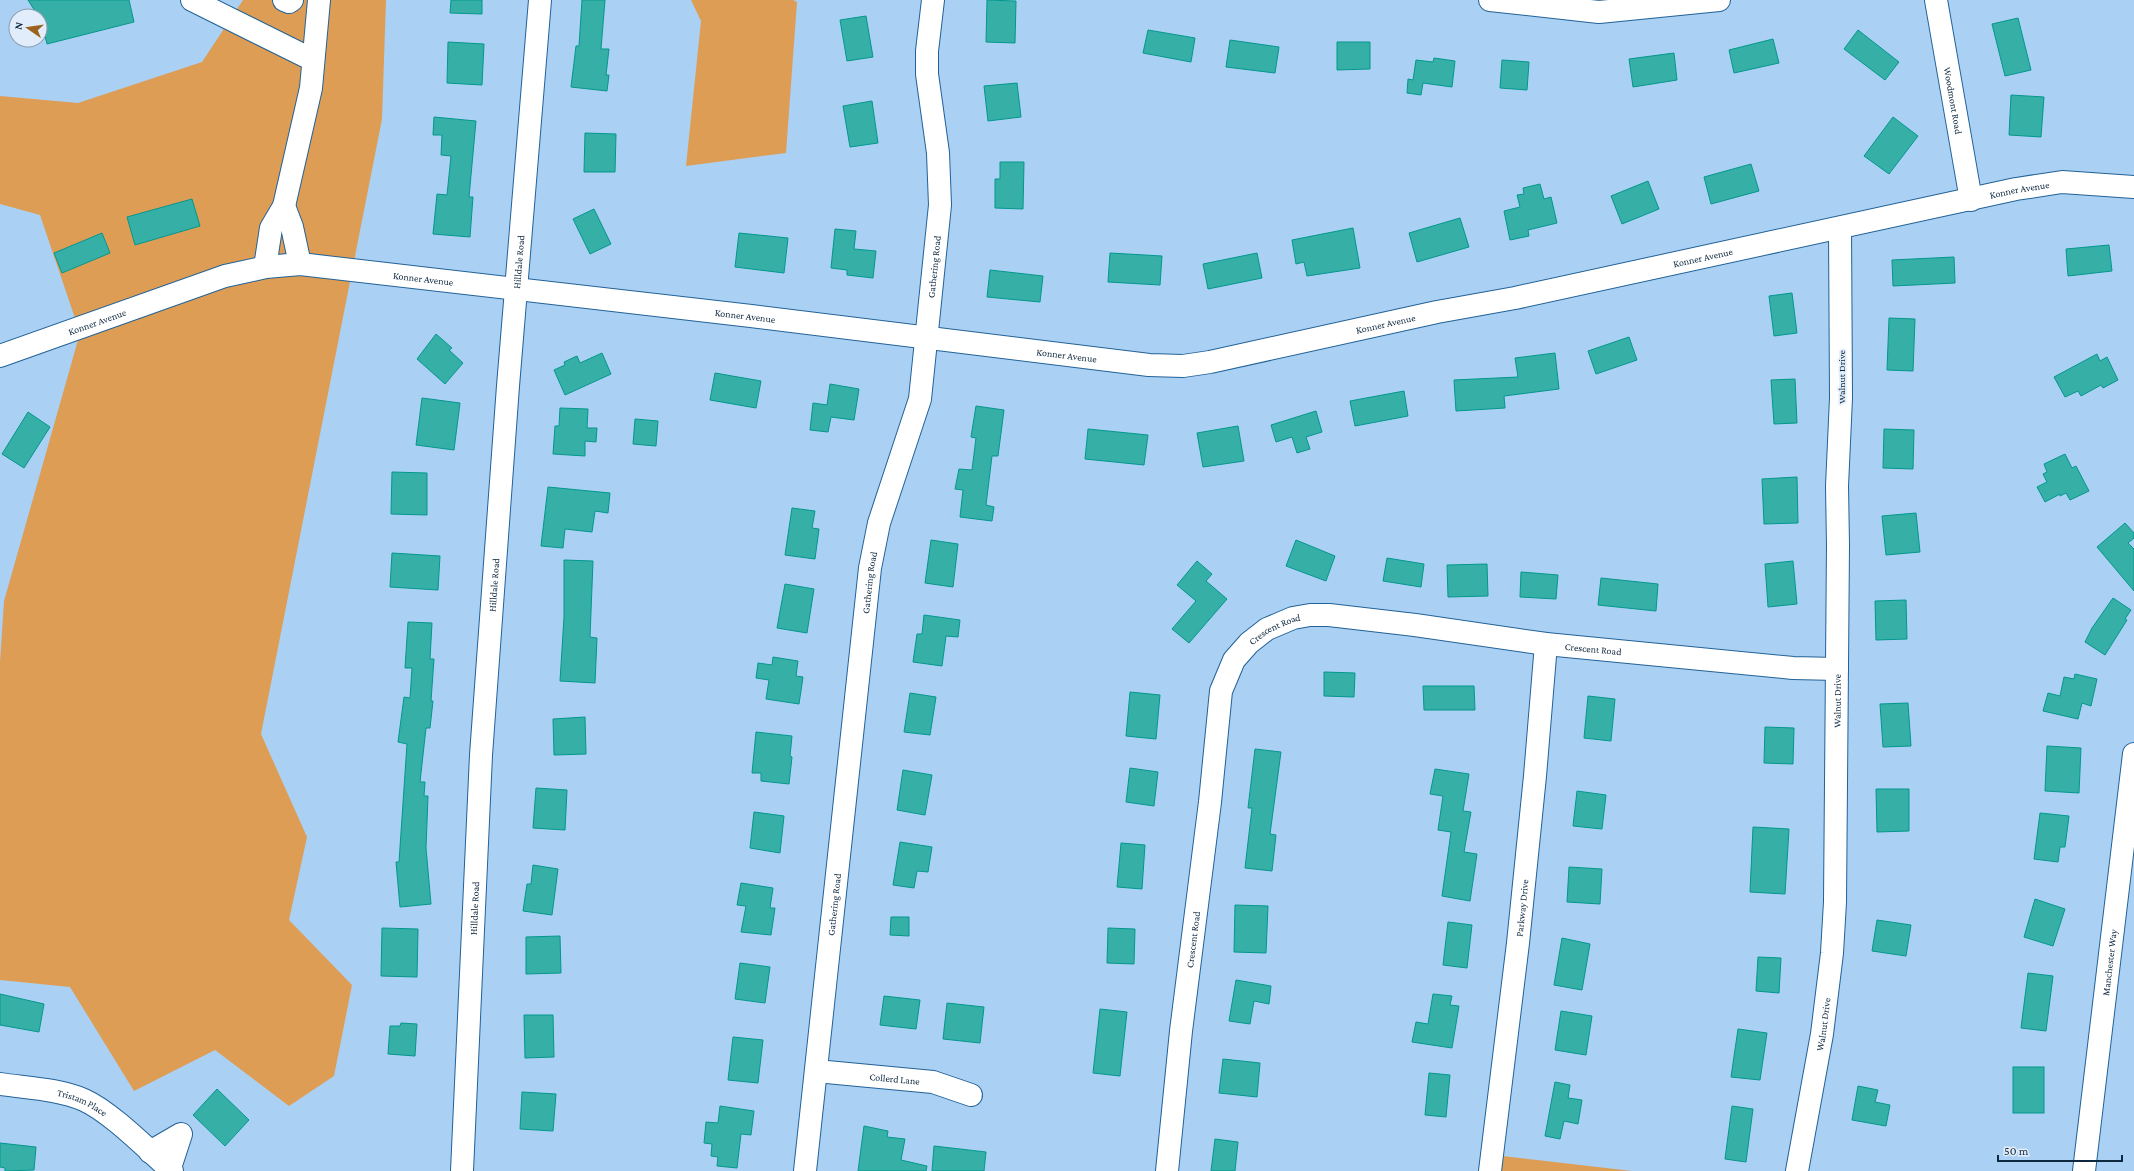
<svg xmlns="http://www.w3.org/2000/svg" width="2134" height="1171" font-family="'Crimson Pro',serif">
<style>
.green{fill:#de9d55}
.building{fill:#36b0a6;stroke:#03978d}
.lines{fill:none;stroke-linecap:round;stroke-linejoin:round}
.minor-casing{stroke:#226297;stroke-width:24}
.minor{stroke:#fff;stroke-width:22}
.labels{text-anchor:middle;dominant-baseline:central;stroke-width:3.5;stroke-linejoin:round;paint-order:stroke}
.street-label{font-size:10px;fill:#0e283f;stroke:#e1edfa}
</style>
<rect width="100%" height="100%" fill="#aad0f3"/>
<g class="green">
<path d="M243,0H386L382,119L261,734L307,837L289,920L352,985L334,1076L289,1106L215,1050L134,1091L70,987L0,980V662L4,601L80,333L40,215L0,204V96L78,103L202,62Z"/>
<path d="M691,0H793L797,2L786,153L686,166L701,21Z"/>
<path d="M1502,1156L1632,1171H1499Z"/>
</g>
<g class="building">
<path d="M28,0H129L134,22L47,44L40,16H38Z"/>
<path d="M451,0H482V14L450,13Z"/>
<path d="M582,0H605L601,49H609L606,75H609L607,91L571,87L576,46H579Z"/>
<path d="M987,0L1016,1L1015,43L986,42Z"/>
<path d="M866,16L873,57L847,61L840,20Z"/>
<path d="M2018,18L2031,70L2005,76L1992,24Z"/>
<path d="M1148,30L1195,38L1191,62L1143,53Z"/>
<path d="M1858,30L1899,62L1885,80L1844,49Z"/>
<path d="M1773,39L1779,63L1734,73L1729,50Z"/>
<path d="M1230,40L1279,47L1275,73L1226,67Z"/>
<path d="M448,42L484,44L482,85L447,83Z"/>
<path d="M1337,42H1370V69L1337,70Z"/>
<path d="M1674,53L1677,80L1633,87L1629,59Z"/>
<path d="M1434,58L1455,61L1452,87L1423,83L1421,95L1407,93L1408,79L1413,80L1416,60L1433,62Z"/>
<path d="M1502,60L1529,62L1527,90L1500,88Z"/>
<path d="M1017,83L1021,117L988,121L984,86Z"/>
<path d="M2011,95L2044,97L2041,137L2009,135Z"/>
<path d="M872,101L878,143L850,147L843,106Z"/>
<path d="M434,117L476,121L469,197H473L470,237L433,234L437,194L447,195L451,156L441,155L442,135H433Z"/>
<path d="M1893,117L1918,136L1889,174L1864,156Z"/>
<path d="M585,133L616,134L615,172H584Z"/>
<path d="M1000,162H1024L1023,209L995,208V179H1000Z"/>
<path d="M1751,164L1759,191L1711,204L1704,177Z"/>
<path d="M1648,181L1659,209L1622,224L1611,196Z"/>
<path d="M1540,184L1544,199L1551,197L1557,223L1528,230L1529,236L1510,240L1504,211L1520,207L1517,195L1524,194L1523,188Z"/>
<path d="M192,199L200,226L135,245L127,217Z"/>
<path d="M594,209L611,244L590,254L573,219Z"/>
<path d="M1460,218L1469,247L1417,262L1409,233Z"/>
<path d="M1353,228L1360,268L1307,276L1304,262L1296,264L1292,240Z"/>
<path d="M835,229L856,231L854,249L876,251L873,278L847,275V270L831,268Z"/>
<path d="M102,233L110,253L62,273L54,253Z"/>
<path d="M739,233L788,238L784,273L735,267Z"/>
<path d="M2109,245L2112,271L2068,276L2066,249Z"/>
<path d="M1110,253L1162,256L1160,285L1108,282Z"/>
<path d="M1257,253L1262,278L1208,289L1203,264Z"/>
<path d="M1954,257L1955,283L1893,286L1892,260Z"/>
<path d="M990,270L1043,276L1040,302L987,297Z"/>
<path d="M1792,293L1797,333L1774,336L1769,296Z"/>
<path d="M1889,318L1915,319L1913,371L1887,370Z"/>
<path d="M436,334L452,348L449,350L463,363L445,384L417,359Z"/>
<path d="M1629,337L1637,360L1596,374L1588,351Z"/>
<path d="M602,353L611,374L565,395L554,370L565,365L564,362L577,356L580,363Z"/>
<path d="M1555,353L1559,389L1504,396L1505,408L1456,411L1454,380L1518,377L1515,358Z"/>
<path d="M2097,354L2100,361L2107,357L2118,380L2103,388L2101,385L2081,396L2078,391L2065,397L2054,377Z"/>
<path d="M715,373L761,381L756,408L710,400Z"/>
<path d="M1795,379L1797,423L1774,424L1771,380Z"/>
<path d="M830,384L859,389L854,420L831,417L828,432L810,430L813,403L827,405Z"/>
<path d="M1404,391L1408,416L1355,426L1350,401Z"/>
<path d="M422,398L460,403L454,450L416,445Z"/>
<path d="M976,406L1004,410L998,456H992L986,505L994,507L992,521L960,517L963,490L955,489L959,469L972,470L976,438L971,437Z"/>
<path d="M560,408L588,409L587,428H597L596,442L585,441V456L553,454L555,426H559Z"/>
<path d="M1316,411L1322,432L1306,437L1310,449L1297,453L1292,437L1276,442L1271,425Z"/>
<path d="M28,412L50,427L24,468L2,454Z"/>
<path d="M635,419L658,421L656,446L633,444Z"/>
<path d="M1238,426L1244,461L1203,467L1197,433Z"/>
<path d="M1088,429L1148,435L1144,465L1085,459Z"/>
<path d="M1884,429L1914,430L1913,469L1883,468Z"/>
<path d="M2065,454L2072,468L2076,466L2089,491L2070,500L2066,493L2060,496V494L2045,502L2037,487L2047,482L2043,474L2047,472L2044,464Z"/>
<path d="M392,472L427,473V515L391,514Z"/>
<path d="M1797,477L1798,523L1764,524L1762,479Z"/>
<path d="M548,487L610,493L608,513L595,511L592,532L565,529L563,548L541,546Z"/>
<path d="M792,508L815,511L812,528L819,529L815,559L785,555Z"/>
<path d="M1916,513L1920,552L1886,555L1882,516Z"/>
<path d="M2125,523L2134,533V538L2128,543L2134,549V591L2097,547Z"/>
<path d="M931,540L958,544L953,587L925,583Z"/>
<path d="M1296,540L1335,556L1326,581L1286,566Z"/>
<path d="M392,553L440,556L438,590L390,587Z"/>
<path d="M1387,558L1424,564L1421,587L1383,581Z"/>
<path d="M564,560L593,561L590,637L597,638L595,683L560,681L564,617Z"/>
<path d="M1197,561L1212,574L1206,581L1227,599L1189,643L1172,629L1196,601L1177,585Z"/>
<path d="M1793,561L1797,604L1768,607L1765,564Z"/>
<path d="M1487,564L1488,596L1448,597L1447,565Z"/>
<path d="M1521,572L1558,575L1556,599L1520,597Z"/>
<path d="M1601,578L1658,584L1656,611L1598,605Z"/>
<path d="M785,584L814,589L807,633L777,628Z"/>
<path d="M2113,598L2131,610L2125,619L2127,620L2105,655L2085,642L2092,628Z"/>
<path d="M1906,600L1907,639L1876,640L1875,601Z"/>
<path d="M924,615L960,620L958,637L946,636L942,666L913,662L917,634H922Z"/>
<path d="M408,622L432,623L430,659H434L431,701H433L430,728H426L420,782H425L424,796H428L426,848L431,904L400,907L396,862H399L407,744L398,742L404,697L410,698L412,668H405Z"/>
<path d="M773,657L798,661L796,676L803,677L799,704L766,699L769,680L756,678L758,663L772,665Z"/>
<path d="M1324,672L1355,673L1354,697L1324,696Z"/>
<path d="M2075,674L2097,679L2091,706L2082,703L2078,719L2043,711L2048,693L2060,696L2064,677L2074,679Z"/>
<path d="M1423,686H1474L1475,710H1424Z"/>
<path d="M1130,692L1160,695L1156,739L1126,736Z"/>
<path d="M910,693L936,697L930,735L904,732Z"/>
<path d="M1588,696L1615,699L1611,741L1584,738Z"/>
<path d="M1908,703L1911,746L1883,747L1880,704Z"/>
<path d="M585,717L586,754L554,755L553,719Z"/>
<path d="M1765,727L1794,728L1793,764L1764,763Z"/>
<path d="M756,732L792,736L790,756L792,757L789,784L761,781V773H752Z"/>
<path d="M2047,746L2081,748L2079,793L2045,791Z"/>
<path d="M1255,749L1281,752L1270,834L1276,835L1272,871L1245,868L1252,808H1248Z"/>
<path d="M1130,768L1158,772L1154,806L1126,802Z"/>
<path d="M1435,769L1469,774L1463,811L1471,812L1464,852L1477,854L1470,901L1442,896L1451,832L1438,830L1443,796L1430,794Z"/>
<path d="M903,770L932,775L925,815L897,810Z"/>
<path d="M536,788L567,790L565,830L533,828Z"/>
<path d="M1876,789H1909V831L1877,832Z"/>
<path d="M1577,791L1606,795L1602,829L1573,826Z"/>
<path d="M754,812L784,816L780,853L750,848Z"/>
<path d="M2040,813L2069,816L2065,847H2060L2058,862L2034,859Z"/>
<path d="M1753,827L1789,829L1785,894L1750,892Z"/>
<path d="M900,842L932,847L928,872L917,871L914,888L893,885Z"/>
<path d="M1121,843L1145,845L1142,889L1117,887Z"/>
<path d="M533,865L558,869L552,915L523,911L527,884H531Z"/>
<path d="M1569,867L1602,869L1600,904L1567,902Z"/>
<path d="M741,883L773,888L770,908H775L771,935L741,932L746,906L737,905Z"/>
<path d="M2035,899L2065,909L2053,946L2024,937Z"/>
<path d="M1235,905L1268,906L1266,953L1234,952Z"/>
<path d="M891,917H909V936L890,935Z"/>
<path d="M1877,920L1911,925L1906,956L1872,951Z"/>
<path d="M1448,922L1472,925L1467,968L1443,965Z"/>
<path d="M382,928L418,929L417,977L381,976Z"/>
<path d="M1108,928L1135,929L1134,964L1107,963Z"/>
<path d="M560,936L561,973L526,974V937Z"/>
<path d="M1562,938L1590,944L1582,990L1554,985Z"/>
<path d="M1758,957L1781,958L1779,993L1756,991Z"/>
<path d="M740,963L770,967L765,1003L735,999Z"/>
<path d="M2028,973L2053,976L2046,1031L2021,1028Z"/>
<path d="M1236,980L1271,986L1269,1004L1254,1001L1250,1024L1229,1021Z"/>
<path d="M0,994L44,1004L39,1032L0,1025Z"/>
<path d="M1433,994L1452,996L1450,1005L1459,1006L1452,1048L1412,1042L1416,1022L1428,1024Z"/>
<path d="M884,996L920,1000L916,1029L880,1025Z"/>
<path d="M947,1003L984,1007L980,1043L943,1039Z"/>
<path d="M1100,1009L1127,1012L1120,1076L1093,1073Z"/>
<path d="M1561,1011L1592,1016L1586,1055L1555,1050Z"/>
<path d="M524,1015H553L554,1057L525,1058Z"/>
<path d="M401,1023L417,1024L415,1056L388,1054L390,1026H400Z"/>
<path d="M1738,1029L1767,1033L1760,1080L1731,1077Z"/>
<path d="M733,1037L763,1040L758,1083L728,1080Z"/>
<path d="M1223,1059L1260,1063L1257,1097L1219,1093Z"/>
<rect x="2013" y="1067" width="31" height="46"/>
<path d="M1429,1073L1450,1075L1446,1117L1425,1115Z"/>
<path d="M1555,1082L1570,1085L1568,1098L1582,1100L1578,1124L1564,1121L1560,1139L1545,1136Z"/>
<path d="M1858,1086L1878,1090L1875,1102L1890,1105L1886,1126L1852,1120Z"/>
<path d="M217,1089L249,1120L225,1146L193,1115Z"/>
<path d="M522,1092L556,1094L553,1131L520,1129Z"/>
<path d="M720,1106L754,1111L751,1135L741,1134L737,1168L717,1166L718,1157L711,1156L712,1144L704,1143L706,1122L718,1123Z"/>
<path d="M1732,1106L1753,1109L1746,1162L1725,1159Z"/>
<path d="M864,1126L888,1131L887,1137L905,1139L901,1160L927,1166L926,1171H858Z"/>
<path d="M1215,1139L1238,1142L1235,1171H1211Z"/>
<path d="M0,1143L36,1147L34,1170L5,1171V1168L0,1167Z"/>
<path d="M934,1146L986,1152L984,1171H932Z"/>
</g>
<g class="lines">
<g class="minor-casing">
<g id="minor">
<path d="M192,0L313,60"/>
<path d="M284,0L289,2L292,0"/>
<path d="M1490,0L1599,12L1719,0"/>
<path id="s1" d="M1936,0L1971,200"/>
<path d="M284,206L292,227L300,264"/>
<path d="M265,267L271,228L284,206L311,88L319,0"/>
<path id="s2" d="M0,356L225,276L266,267L300,264L751,316L1149,365L1183,366L1210,362L1437,312L1515,298L2016,189L2062,182L2134,187"/>
<path id="s3" d="M816,1071L933,1082L971,1095"/>
<path id="s4" d="M0,1084C27,1088 59,1089 84,1100C111,1112 149,1151 172,1171"/>
<path d="M150,1152L181,1134L169,1171"/>
<path id="s5" d="M462,1171L481,755L508,386L540,0"/>
<path id="s6" d="M805,1171L870,568L879,523L920,399L940,205L938,153L927,74V51L933,0"/>
<path id="s7" d="M1167,1171L1181,1031L1210,802L1221,691L1234,660L1249,643L1267,629L1293,618L1310,615H1329L1415,625L1546,644L1793,668L1837,669"/>
<path id="s8" d="M1490,1171L1518,943L1535,776L1546,644"/>
<path id="s9" d="M1797,1171L1822,1034L1832,953L1835,902L1838,545L1837,486L1841,398L1840,228"/>
<path id="s10" d="M2084,1171L2134,754"/>
</g>
</g>
<use href="#minor" class="minor"/>
</g>
<g class="labels">
<g class="street-label">
<text stroke="none"><textPath href="#s1" startOffset="102">Woodmont Road</textPath></text>
<text stroke="none"><textPath href="#s2" startOffset="2059">Konner Avenue</textPath></text>
<text stroke="none"><textPath href="#s2" startOffset="1735">Konner Avenue</textPath></text>
<text stroke="none"><textPath href="#s5" startOffset="911">Hilldale Road</textPath></text>
<text stroke="none"><textPath href="#s6" startOffset="916">Gathering Road</textPath></text>
<text stroke="none"><textPath href="#s2" startOffset="439">Konner Avenue</textPath></text>
<text stroke="none"><textPath href="#s2" startOffset="763">Konner Avenue</textPath></text>
<text stroke="none"><textPath href="#s2" startOffset="103">Konner Avenue</textPath></text>
<text stroke="none"><textPath href="#s2" startOffset="1411">Konner Avenue</textPath></text>
<text stroke="none"><textPath href="#s2" startOffset="1087">Konner Avenue</textPath></text>
<text transform="translate(1841 377) rotate(-90)">Walnut Drive</text>
<text stroke="none"><textPath href="#s6" startOffset="592">Gathering Road</textPath></text>
<text stroke="none"><textPath href="#s5" startOffset="587">Hilldale Road</textPath></text>
<text stroke="none"><textPath href="#s7" startOffset="569">Crescent Road</textPath></text>
<text stroke="none"><textPath href="#s7" startOffset="893">Crescent Road</textPath></text>
<text stroke="none"><textPath href="#s9" startOffset="473">Walnut Drive</textPath></text>
<text stroke="none"><textPath href="#s6" startOffset="268">Gathering Road</textPath></text>
<text stroke="none"><textPath href="#s5" startOffset="263">Hilldale Road</textPath></text>
<text stroke="none"><textPath href="#s8" startOffset="265">Parkway Drive</textPath></text>
<text stroke="none"><textPath href="#s7" startOffset="233">Crescent Road</textPath></text>
<text stroke="none"><textPath href="#s10" startOffset="210">Manchester Way</textPath></text>
<text stroke="none"><textPath href="#s9" startOffset="149">Walnut Drive</textPath></text>
<text stroke="none"><textPath href="#s3" startOffset="79">Collerd Lane</textPath></text>
<text stroke="none"><textPath href="#s4" startOffset="85">Tristam Place</textPath></text>
</g>
</g>
<g transform="translate(28 28) rotate(283)"><circle r="19" fill="#e1edfa" stroke="#8d9eaf"/>
<path d="M0-3L7 15L0 10L-7 15Z" fill="#9b631f"/>
<text y="-6" font-size="11" font-weight="bold" text-anchor="middle" fill="#0e283f">N</text>
</g>
<path d="M1998 1155v6h124v-6" fill="none" stroke="#0e283f" stroke-width="2"/>
<text x="2004" y="1155" font-size="12" fill="#0e283f" stroke="#e1edfa" stroke-width="3" paint-order="stroke">50 m</text>
</svg>
